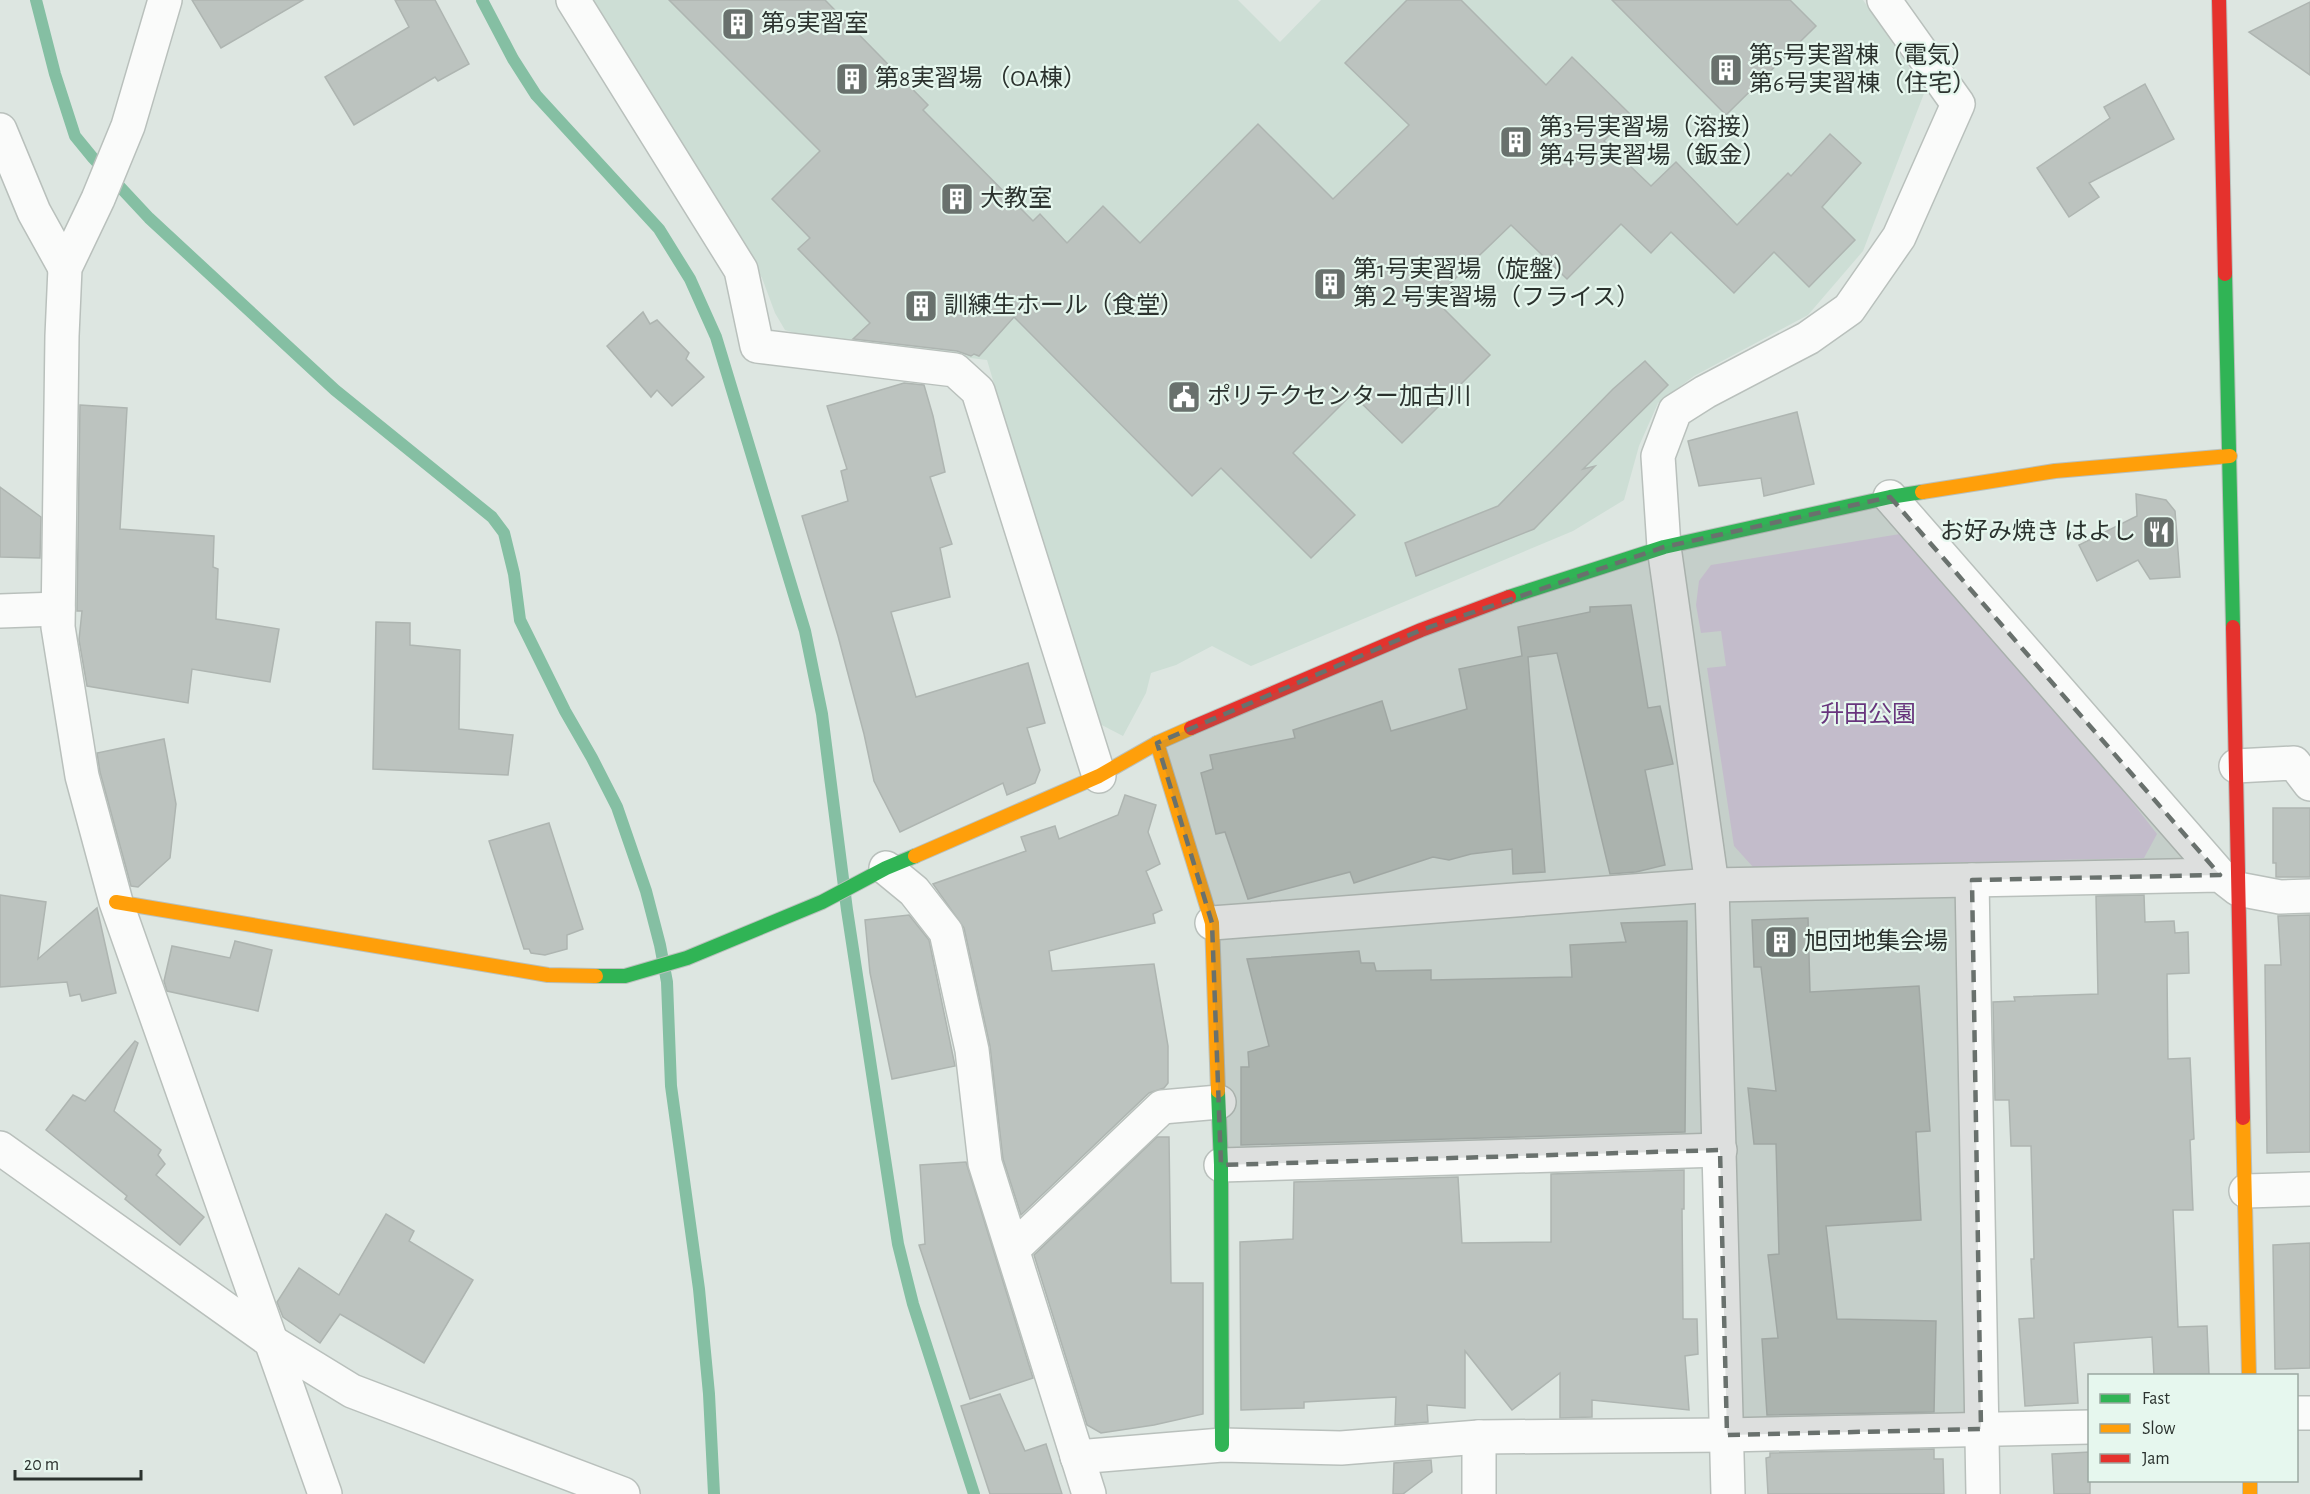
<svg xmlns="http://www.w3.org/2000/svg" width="2310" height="1494" font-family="'Alegreya Sans','Noto Sans JP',sans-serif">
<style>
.built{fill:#cdded5}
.green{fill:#dacfe3}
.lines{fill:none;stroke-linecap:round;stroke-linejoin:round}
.stream{stroke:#85bfa3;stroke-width:12}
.building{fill:#bcc3bf;stroke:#aeb5b1;stroke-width:1.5}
.street-casing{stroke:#b9c0bc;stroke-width:36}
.fast-casing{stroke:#b9c0bc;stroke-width:16}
.slow-casing{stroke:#b9c0bc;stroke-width:16}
.jam-casing{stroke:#b9c0bc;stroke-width:16}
.street{stroke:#fafbfa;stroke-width:33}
.fast{stroke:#30b455;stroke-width:14}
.slow{stroke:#ff9f0a;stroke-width:14}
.jam{stroke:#e5322d;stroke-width:14}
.marked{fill:#69716d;fill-opacity:0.2;stroke:#69716d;stroke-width:4.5;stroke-dasharray:12 8;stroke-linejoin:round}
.labels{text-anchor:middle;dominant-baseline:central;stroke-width:4.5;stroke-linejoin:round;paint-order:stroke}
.poi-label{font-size:24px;fill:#2b322e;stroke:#e6f7ee;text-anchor:start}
.park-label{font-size:24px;fill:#68357d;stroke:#e6f7ee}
</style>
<rect width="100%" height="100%" fill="#dde6e1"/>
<path class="built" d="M593,0H1238L1280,42L1321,0H1863L1925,91L1863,251L1808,315L1694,376L1658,403L1639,446L1624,500L1573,531L1251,666L1212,646L1176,665L1151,673L1146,693L1123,736L1094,721L987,360L814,339L785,330L775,313L762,278Z"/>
<path class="green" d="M1906,533L2040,683L2157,834L2144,858L1753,867L1734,846L1707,668L1726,666L1721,631L1701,633L1696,605L1699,581L1711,565Z"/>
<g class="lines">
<g class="stream">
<path d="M36,0L55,74L75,136L93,158L149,218L335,390L492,517L504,533L514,574L520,620L565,711L592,758L617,807L646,891L660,945L667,982L671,1086L699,1289L709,1394L714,1494"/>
<path d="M482,0L513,59L536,95L659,229L690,279L716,337L805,631L822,714L847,910L898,1244L913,1304L974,1494"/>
</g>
</g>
<g class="building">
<path d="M192,0H303L221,48Z"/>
<path d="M395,0H435L469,64L438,81L435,77L354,125L325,77L409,27Z"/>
<path d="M669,0H825L928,105L923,110L1033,221L1040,214L1067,243L1103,206L1140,243L1258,124L1333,199L1409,125L1345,63L1407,0H1461L1546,85L1572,57L1630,114L1604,141L1651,186L1676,162L1737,225L1788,173L1791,176L1830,134L1861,163L1822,207L1855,240L1809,287L1774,252L1734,293L1671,232L1651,253L1621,224L1567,279L1511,225L1434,299L1490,355L1402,443L1352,394L1293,453L1355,515L1311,558L1221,468L1192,496L1014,317L979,356L974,354L971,356L957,351L853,339L870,323L798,249L810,238L772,199L820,151Z"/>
<path d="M1612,0H1790L1816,26L1726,115Z"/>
<path d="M2310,2V75L2249,32Z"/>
<path d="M2145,84L2174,139L2089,183L2099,197L2069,217L2037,168L2110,118L2104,107Z"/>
<path d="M643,312L650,324L657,320L689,353L686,359L704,377L672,406L657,390L651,397L607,346Z"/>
<path d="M1645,361L1668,385L1583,469L1595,466L1534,529L1416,576L1405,543L1498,506L1613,389Z"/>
<path d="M904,383L924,385L933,416L945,472L930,477L952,544L940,548L950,597L891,612L916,697L1028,663L1045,723L1027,728L1040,770L1035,783L1007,795L1003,783L900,832L874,781L864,734L838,636L802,516L848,501L841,471L847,469L827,406Z"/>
<path d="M80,405L127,408L120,529L214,536L213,567L218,569L216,619L279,629L270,682L192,669L188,703L87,686L79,640L82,611H77Z"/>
<path d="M1797,412L1814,484L1764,496L1761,478L1699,486L1688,441Z"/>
<path d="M0,487L41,517L40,558L0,557Z"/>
<path d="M2136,494L2166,500L2175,511L2180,577L2150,579L2138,560L2097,581L2079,545L2137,516Z"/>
<path d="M1631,605L1648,708L1660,706L1673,764L1645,770L1665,865L1636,872L1610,874L1557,653L1528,657L1545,872L1513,874L1512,849L1471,854L1449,860L1433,857L1354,883L1350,872L1248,899L1225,832L1216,834L1201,773L1213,769L1210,755L1295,738L1293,730L1382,701L1391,731L1467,709L1459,669L1522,656L1518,627L1590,612V607Z"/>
<path d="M376,622L410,623V645L460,650L459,729L513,735L508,775L373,769Z"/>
<path d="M164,739L176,804L170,858L138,887L131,886L100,772L97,753Z"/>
<path d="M1125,795L1156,805L1148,832L1160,864L1146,871L1162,910L1153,914L1155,923L1049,951L1052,971L1154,964L1168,1046V1083L1164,1088L1149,1093L1021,1215L1003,1159L990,1046L964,928L933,884L1026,851L1021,837L1055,826L1059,839L1118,815Z"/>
<path d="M2273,808H2310V877H2276V863H2273Z"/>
<path d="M549,823L583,929L567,935V949L545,955L531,953L529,949H524L489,841Z"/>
<path d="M0,895L46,902L38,959L97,908L116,993L82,1001L80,994L70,996L67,982L0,987Z"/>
<path d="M2144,895L2145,922L2174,921L2175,933L2188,932L2189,973L2167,974L2168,1059L2190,1058L2194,1139L2190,1140L2193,1210H2173L2178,1327L2207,1326L2209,1374L2154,1376L2152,1337L2074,1343L2078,1403L2025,1406L2019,1319L2034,1318L2031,1259H2034L2031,1146H2011L2009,1100H1995L1993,1002L2015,1001L2014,997L2098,994L2096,896Z"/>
<path d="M909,915L929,940L955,1066L892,1079L870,973L865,920Z"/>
<path d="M2310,915V1152L2267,1153L2265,965H2281L2278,916Z"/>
<path d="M1808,918L1810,992L1919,986L1930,1131L1916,1132L1921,1220L1826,1226L1837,1319L1936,1321L1934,1412L1767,1415L1762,1339L1778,1338L1768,1255L1779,1254L1776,1144H1754L1748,1088L1776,1091L1761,967H1754L1752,920Z"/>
<path d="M1687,921L1685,1132L1241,1145V1067H1249L1248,1052L1269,1046L1247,959L1359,951L1361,963H1374L1376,971L1431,970V980L1572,977L1570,945L1626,942L1621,923Z"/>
<path d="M235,941L272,950L258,1011L167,991L164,981L172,946L230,958Z"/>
<path d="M135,1041L138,1043L114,1111L161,1150L158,1155L165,1164L156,1175L204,1217L180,1245L125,1199L127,1196L46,1130L73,1095L85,1101Z"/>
<path d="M1157,1137H1169L1171,1283H1203V1414L1154,1425L1101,1433L1087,1425L1034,1255Z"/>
<path d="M966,1162L1033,1378L970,1399L919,1245L925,1244L920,1165Z"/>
<path d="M1684,1170V1209H1682L1683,1319H1697L1698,1354L1685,1356L1689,1410L1592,1400V1417L1560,1418V1373L1512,1410L1465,1351V1408L1427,1405L1428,1422L1395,1425L1396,1397L1304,1402V1408L1241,1410L1240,1242L1293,1239L1294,1182L1458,1177L1462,1243L1551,1242V1174Z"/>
<path d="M386,1214L414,1231L409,1241L473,1280L424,1363L340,1314L320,1343L283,1317L277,1302L299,1268L339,1295Z"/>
<path d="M2310,1243V1368L2275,1369L2273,1245Z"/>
<path d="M1000,1394L1025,1451L1046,1444L1062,1494H990L961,1406Z"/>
<path d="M1934,1449V1459H1943L1944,1494H1768L1766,1458L1770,1457V1453Z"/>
<path d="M2090,1452V1494H2054L2052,1454Z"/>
<path d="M1431,1460L1432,1472L1403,1494H1393L1394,1463Z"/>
</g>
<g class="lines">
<g class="street-casing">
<g id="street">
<path d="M165,0L128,126L98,199L65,268L62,336L58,627L82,776L116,902L325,1494"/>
<path d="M573,0L741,270L757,346L955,370L978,391L1099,776"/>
<path d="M0,130L34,212L65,268"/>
<path d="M1890,497L2220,875"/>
<path d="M0,611L58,609"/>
<path d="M2236,766L2294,763L2310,784"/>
<path d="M886,868L914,891L946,932L972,1050L985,1163L1089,1494"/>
<path d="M1972,880L1983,1494"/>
<path d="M1212,923L1712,885L2220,875L2238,889L2280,897L2310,896"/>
<path d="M0,1148L272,1342L352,1391L623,1494"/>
<path d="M1221,1165L1720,1150"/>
<path d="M2246,1191L2310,1189"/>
<path d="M1013,1249L1162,1107L1219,1102"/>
<path d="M2296,1413H2310"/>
<path d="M1479,1437V1494"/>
<path d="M1077,1457L1222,1445L1341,1448L1479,1437L1727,1435L2090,1427"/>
<path d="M1728,1494L1712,885L1664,547L1658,456L1675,411L1705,392L1808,338L1849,309L1899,237L1958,104L1884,0"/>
</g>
</g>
<g class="fast-casing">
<g id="fast">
<path d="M2225,274L2233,627"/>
<path d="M1509,597L1664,547L1890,497L1922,492"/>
<path d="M596,976H625L687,958L822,902L886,868L915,856"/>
<path d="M1218,1091L1221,1165L1222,1445"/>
</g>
</g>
<g class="slow-casing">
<g id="slow">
<path d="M1922,492L2055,471L2230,456"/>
<path d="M1157,743L1212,923L1218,1091"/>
<path d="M915,856L1099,776L1157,743L1191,728"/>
<path d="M116,902L548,975L596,976"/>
<path d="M2243,1118L2249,1376"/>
<path d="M2250,1480V1494"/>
</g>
</g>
<g class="jam-casing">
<g id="jam">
<path d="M2219,0L2225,274"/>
<path d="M2233,627L2243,1118"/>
<path d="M1191,728L1421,630L1509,597"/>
</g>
</g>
<use href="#street" class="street"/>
<use href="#fast" class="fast"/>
<use href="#slow" class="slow"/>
<use href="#jam" class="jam"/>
</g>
<path class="marked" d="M1890,497L2220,875L1972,880L1981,1429L1727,1435L1720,1150L1221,1165L1212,923L1157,743L1421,630L1664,547Z"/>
<defs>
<g id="building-square" transform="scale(1.725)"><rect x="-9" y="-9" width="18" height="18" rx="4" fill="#69716d" stroke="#e6f7ee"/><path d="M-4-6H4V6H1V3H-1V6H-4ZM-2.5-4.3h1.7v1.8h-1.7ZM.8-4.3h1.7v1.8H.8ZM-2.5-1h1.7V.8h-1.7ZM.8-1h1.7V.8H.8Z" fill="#fff"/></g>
<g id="civic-square" transform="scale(1.725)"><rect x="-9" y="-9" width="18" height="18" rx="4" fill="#69716d" stroke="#e6f7ee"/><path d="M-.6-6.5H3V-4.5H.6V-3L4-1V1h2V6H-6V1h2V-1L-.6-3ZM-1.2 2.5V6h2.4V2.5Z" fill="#fff"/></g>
<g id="restaurant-square" transform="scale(1.725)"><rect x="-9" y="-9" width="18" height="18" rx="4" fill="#69716d" stroke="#e6f7ee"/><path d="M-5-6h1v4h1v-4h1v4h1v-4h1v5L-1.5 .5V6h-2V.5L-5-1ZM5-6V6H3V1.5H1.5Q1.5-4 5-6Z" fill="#fff"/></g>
</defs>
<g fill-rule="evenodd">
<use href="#building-square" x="738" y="24"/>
<use href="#building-square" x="1726" y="70"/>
<use href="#building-square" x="852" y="79"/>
<use href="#building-square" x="1516" y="142"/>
<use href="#building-square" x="957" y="199"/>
<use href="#building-square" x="1330" y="284"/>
<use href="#building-square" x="921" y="306"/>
<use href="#civic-square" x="1184" y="397"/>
<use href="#restaurant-square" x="2159" y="532"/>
<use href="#building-square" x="1781" y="942"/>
</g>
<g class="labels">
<g class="poi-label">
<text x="761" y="24">第9実習室</text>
<text x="1749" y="56">第5号実習棟（電気）<tspan x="1749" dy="28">第6号実習棟（住宅）</tspan></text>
<text x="875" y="79">第8実習場 （OA棟）</text>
<text x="1539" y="128">第3号実習場（溶接）<tspan x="1539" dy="28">第4号実習場（鈑金）</tspan></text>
<text x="980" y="199">大教室</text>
<text x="1353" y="270">第1号実習場（旋盤）<tspan x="1353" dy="28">第２号実習場（フライス）</tspan></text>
<text x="944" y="306">訓練生ホール（食堂）</text>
<text x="1207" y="397">ポリテクセンター加古川</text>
<text x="2136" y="532" text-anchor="end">お好み焼き はよし</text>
<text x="1804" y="942">旭団地集会場</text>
</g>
<g class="park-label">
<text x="1868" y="715">升田公園</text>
</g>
</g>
<rect x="2088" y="1374" width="210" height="108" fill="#e6f7ee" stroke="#9ba8a1" stroke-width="1.5"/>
<rect x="2100" y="1394" width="30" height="9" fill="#30b455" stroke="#9ba8a1" stroke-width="1.5"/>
<text x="2142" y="1404" font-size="18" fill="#2b322e">Fast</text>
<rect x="2100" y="1424" width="30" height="9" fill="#ff9f0a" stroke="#9ba8a1" stroke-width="1.5"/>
<text x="2142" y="1434" font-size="18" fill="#2b322e">Slow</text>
<rect x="2100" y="1454" width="30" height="9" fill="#e5322d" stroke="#9ba8a1" stroke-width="1.5"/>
<text x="2142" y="1464" font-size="18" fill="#2b322e">Jam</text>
<path d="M15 1470v9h126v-9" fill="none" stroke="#2b322e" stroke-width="3"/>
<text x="24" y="1470" font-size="18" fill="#2b322e" stroke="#e6f7ee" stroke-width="4.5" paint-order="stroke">20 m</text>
</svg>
